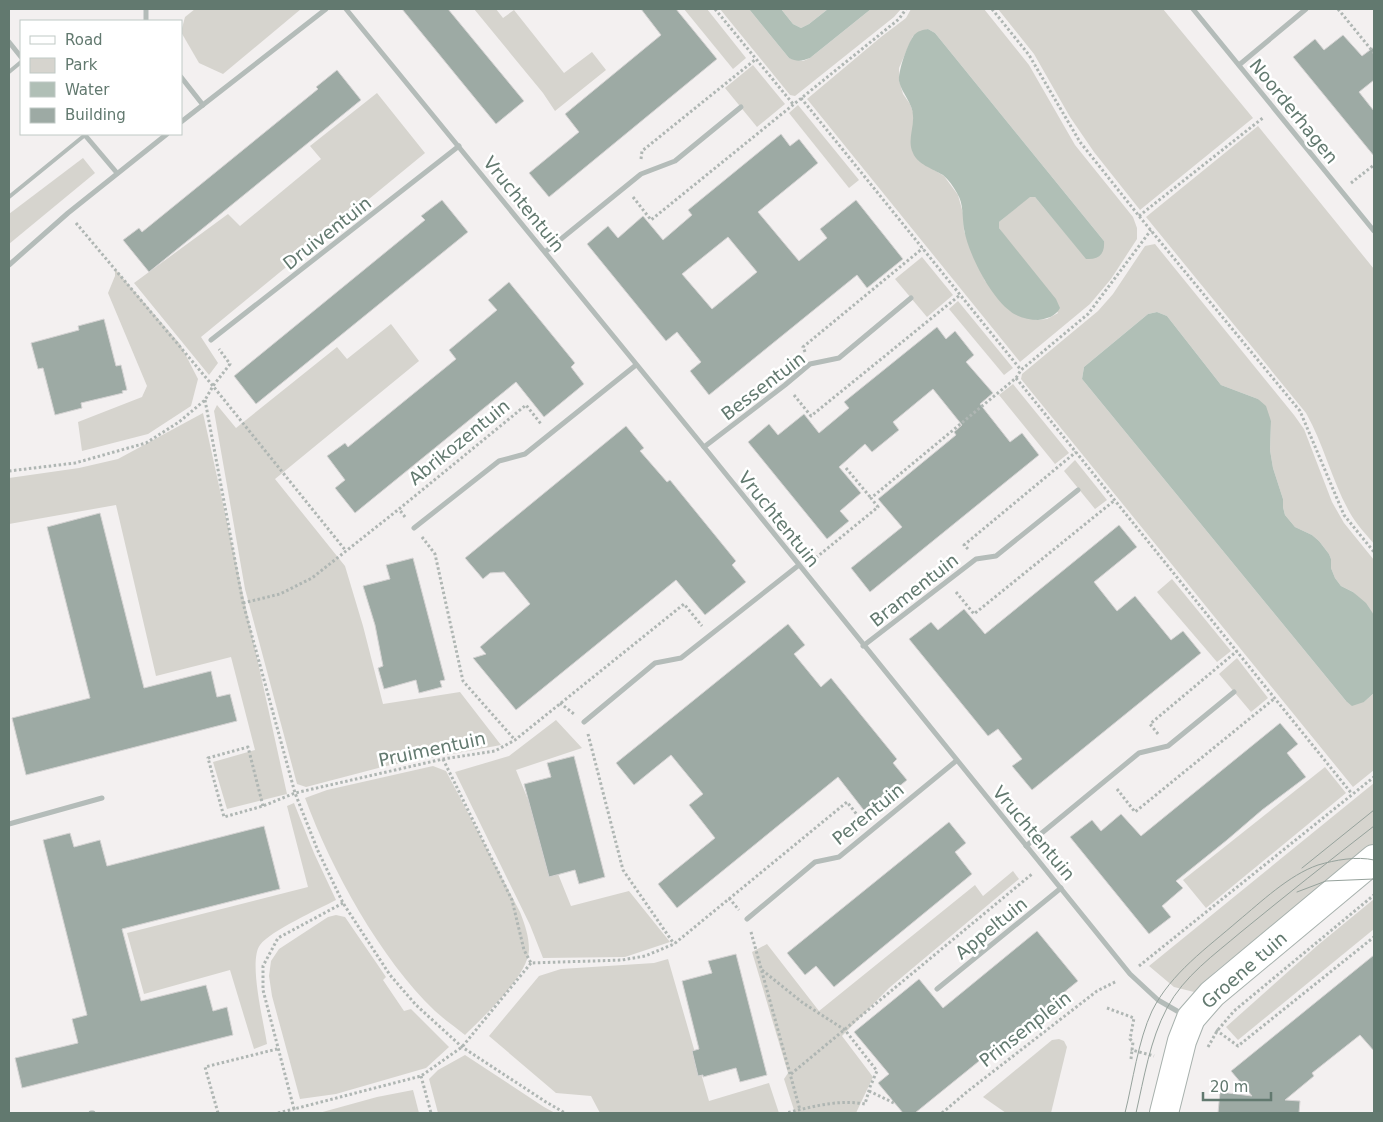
<svg xmlns="http://www.w3.org/2000/svg" width="1383" height="1122" font-family="'DejaVu Sans',sans-serif">
<style>
.green{fill:#d6d4ce;fill-rule:evenodd}
.water{fill:#b0bfb6}
.building{fill:#9daaa4;stroke:#d5d3d3;fill-rule:evenodd}
.lines{fill:none;stroke-linecap:round;stroke-linejoin:round}
.secondary-casing{stroke:#a7b1ad;stroke-width:30}
.path{stroke:#afb6b3;stroke-width:3;stroke-dasharray:2.5 2.5;stroke-linecap:butt}
.lane{stroke:#b4bcb9;stroke-width:4}
.street{stroke:#b4bcb9;stroke-width:5}
.secondary{stroke:#fff;stroke-width:28}
.tram{stroke:#96a29c;stroke-width:1}
.labels{text-anchor:middle;dominant-baseline:central;stroke-width:5;stroke-linejoin:round;paint-order:stroke}
.street-label{font-size:18px;fill:#62796f;stroke:#fff}
</style>
<rect width="100%" height="100%" fill="#f3f0f0"/>
<g class="green">
<path d="M195,9H301L223,74L199,63L181,32L185,17Z"/>
<path d="M474,9H496L503,18L514,10L564,73L592,52L606,70L555,111L543,93Z"/>
<path d="M684,9H707L746,58L733,69Z"/>
<path d="M720,9H749L789,58L803,61L810,58L871,9H901L894,17L795,96L790,95Z"/>
<path d="M781,9H828L809,24L801,28L793,24Z"/>
<path d="M911,9H984L1029,65L1075,145L1133,217L1137,228V239L1111,279L1090,304L1020,362L807,99L881,37L906,18ZM928,29L935,33L1104,241L1086,258L1035,197L1030,196L999,222V228L1058,313L1047,319L1036,320L985,281L964,231L963,213L958,195L944,176L918,160L913,125L914,115L910,104L903,94L899,80V68L913,36Z"/>
<path d="M998,9H1163L1253,118L1140,210L1094,152L1070,117L1034,54Z"/>
<path d="M753,65L785,104L757,127L725,88Z"/>
<path d="M377,93L425,153L201,337L218,363L209,375L134,283L228,214L240,226L321,159L310,146Z"/>
<path d="M798,105L859,180L849,188L789,113Z"/>
<path d="M1258,126L1374,269V544C1366,534 1356,524 1350,513C1332,481 1324,445 1306,413L1146,217Z"/>
<path d="M83,158L95,173L9,244V214Z"/>
<path d="M1155,244L1294,415L1304,429L1332,502L1344,523L1374,560V615L1353,592L1341,586L1335,578L1331,568V559L1329,554L1319,541L1312,535L1295,527L1285,515L1283,507V499L1273,468L1270,450L1271,421L1258,399L1221,385L1167,316L1157,312L1148,314L1084,367L1082,379L1346,701L1364,702L1374,693V770L1353,787L1021,379L1022,374L1098,311L1113,294L1145,246Z"/>
<path d="M922,257L953,295L927,317L895,279Z"/>
<path d="M115,269L180,344L198,379L191,406L148,434L82,451L78,422L142,397L147,386L108,293L115,276Z"/>
<path d="M958,301L1013,368L1004,375L949,309Z"/>
<path d="M391,324L419,361L275,479L345,566L363,626L383,704L460,692L501,745L386,766L306,787L297,784L245,589L214,411L217,405L236,428L337,347L347,359Z"/>
<path d="M1013,384L1069,453L1055,464L999,395Z"/>
<path d="M203,413L287,794L227,809L213,762L255,750L231,657L156,676L116,505L9,524V478L79,468L118,459Z"/>
<path d="M1075,460L1107,500L1095,509L1064,471Z"/>
<path d="M1172,579L1231,651L1217,662L1157,592Z"/>
<path d="M1237,658L1268,698L1251,712L1219,674Z"/>
<path d="M556,720L582,748L516,770L571,906L629,891L670,942L625,957L543,958L530,925L455,772L509,756Z"/>
<path d="M433,766L446,771L520,912C525,925 529,936 529,950C528,976 483,1017 465,1035C455,1027 445,1020 435,1011C380,958 332,871 305,798L327,790Z"/>
<path d="M1325,767L1346,793L1206,908L1183,880Z"/>
<path d="M1374,783V843L1215,972L1194,992L1174,987L1149,966Z"/>
<path d="M294,803L314,853L336,900C319,909 270,931 260,945C248,961 264,1023 267,1044L254,1049L230,970L144,994L127,933L308,887L287,806Z"/>
<path d="M1013,871L1019,879L889,988L842,1036L873,1077L856,1113H795L784,1079L788,1073L752,952L767,944L819,1011L975,885L983,896Z"/>
<path d="M1374,899V929L1238,1040L1226,1027L1318,945Z"/>
<path d="M336,915L345,917L386,977L383,980L404,1011L411,1009L449,1047L426,1068L336,1094L300,1099L272,996L269,976L271,961L279,949L328,917Z"/>
<path d="M668,959L709,1101L769,1083L779,1113H600L591,1096L556,1093L489,1036L539,976L561,969L654,963Z"/>
<path d="M1059,1039L1064,1041L1067,1047L1051,1113H1006L983,1097L1052,1040Z"/>
<path d="M465,1055L544,1107L555,1113H438L429,1079L438,1070Z"/>
<path d="M413,1090L419,1113H319L377,1097Z"/>
</g>
<g class="water">
<path d="M749,9H781L793,24L801,28L809,24L828,9H871L810,58C802,61 797,62 789,58Z"/>
<path d="M928,29L935,33L1104,241C1105,254 1099,260 1086,259L1035,197H1030L999,222V228L1056,299L1060,308C1056,316 1047,319 1038,320C1029,320 1017,317 1010,311C990,296 968,253 964,229C962,217 964,204 957,193C953,186 949,180 943,175C933,169 917,164 913,153C907,141 914,128 913,116C913,103 902,94 899,81C898,71 908,43 914,35C918,31 922,30 928,29Z"/>
<path d="M1157,312L1167,316L1221,385L1258,399L1266,406L1271,421L1270,450L1273,468L1283,499V507L1285,515L1295,527L1312,535L1319,541L1329,554L1331,559V568L1335,578L1341,586L1353,592L1366,603L1374,615V693L1364,702L1352,706L1346,701L1082,379L1084,367L1148,314Z"/>
</g>
<g class="building">
<path d="M402,9H448L524,101L496,124Z"/>
<path d="M641,9H676L717,59L549,197L529,173L579,132L565,114L661,35Z"/>
<path d="M1343,35L1362,56L1374,47V80L1359,92L1374,111V156L1293,57L1315,39L1324,50Z"/>
<path d="M337,70L361,100L149,272L123,240L139,228L142,232L318,89L316,87Z"/>
<path d="M781,134L790,146L799,139L818,163L758,212L799,261L827,238L820,229L856,200L903,259L867,288L857,275L709,395L690,371L701,362L677,332L666,341L587,244L608,226L618,238L643,216L663,240L692,215L688,210ZM728,237L757,272L712,309L682,274Z"/>
<path d="M442,200L468,232L256,404L234,376L425,220L421,216Z"/>
<path d="M509,282L575,363L571,367L584,384L544,417L516,382L355,513L335,488L345,480L327,456L345,443L348,447L456,359L449,350L497,310L488,300Z"/>
<path d="M104,319L116,366L121,365L127,390L122,391L123,393L81,403L82,408L55,415L43,368L38,369L31,343L79,330L78,326Z"/>
<path d="M937,327L946,339L955,331L974,355L966,362L993,393L980,404L1010,442L1022,433L1039,455L870,592L851,568L902,527L878,499L956,435L954,432L962,425L933,389L893,422L899,430L872,452L865,444L839,467L861,493L840,511L849,521L827,539L748,442L769,424L778,435L804,414L819,433L849,408L844,402Z"/>
<path d="M626,426L644,448L640,451L667,482L670,480L736,561L732,565L746,582L705,615L676,580L516,710L473,658L486,654L480,647L530,604L504,572L490,573L483,579L465,558Z"/>
<path d="M100,513L144,688L211,671L217,697L230,694L237,721L26,775L12,718L90,698L47,527Z"/>
<path d="M1119,525L1137,547L1094,582L1117,611L1135,596L1171,640L1183,631L1201,653L1032,790L1012,766L1022,759L998,729L988,736L909,639L931,622L938,630L964,609L985,634Z"/>
<path d="M413,558L445,680L440,681L442,687L419,693L416,680L384,689L378,668L383,666L375,625L363,586L390,579L386,565Z"/>
<path d="M788,624L805,645L794,654L821,687L831,678L897,759L893,763L907,780L866,813L838,777L677,908L658,884L715,838L689,805L703,794L671,755L634,785L616,763Z"/>
<path d="M1280,723L1298,744L1287,753L1306,777L1262,810L1227,840L1176,881L1183,888L1162,906L1171,917L1149,934L1070,837L1092,820L1101,831L1121,814L1141,836Z"/>
<path d="M574,756L605,877L579,884L575,870L549,877L524,784L551,777L547,763Z"/>
<path d="M949,822L966,843L955,852L972,874L834,987L816,966L805,975L787,953Z"/>
<path d="M264,826L280,889L122,929L141,1001L206,985L213,1011L227,1007L233,1035L22,1088L15,1058L78,1043L72,1019L87,1015L43,840L70,833L74,847L100,840L107,866Z"/>
<path d="M1037,931L1078,981L915,1113H903L878,1083L889,1074L854,1032L919,979L943,1008Z"/>
<path d="M736,954L767,1075L740,1082L736,1068L703,1077V1075L698,1076L692,1051L699,1049L682,981L712,973L708,961Z"/>
<path d="M1374,955V1051L1360,1035L1312,1073L1314,1076L1285,1100L1300,1101L1299,1113H1218L1220,1092L1252,1096L1231,1071Z"/>
</g>
<g class="lines">
<g class="secondary-casing">
<path id="secondary" d="M1164,1113L1182,1041L1191,1018L1212,994L1374,859"/>
</g>
<g class="path">
<path d="M715,9L793,104"/>
<path d="M992,9L1029,55L1080,142L1139,216L1300,411L1344,515L1374,552"/>
<path d="M1338,9L1374,53"/>
<path d="M801,98L1021,370"/>
<path d="M641,159L642,151L756,59"/>
<path d="M1351,183L1374,165"/>
<path d="M633,197L651,220L899,19L906,9"/>
<path d="M1139,216L1264,117"/>
<path d="M76,223L213,386L346,551"/>
<path d="M805,352L803,347L923,248"/>
<path d="M1016,378L1352,794"/>
<path d="M794,395L811,416L960,295"/>
<path d="M205,400L243,603L295,793L318,851L343,903L390,975L416,1005L462,1047L546,1102L565,1113"/>
<path d="M846,468L871,498"/>
<path d="M9,471L75,463L146,443L179,422L205,400L213,386L230,364L219,349"/>
<path d="M405,517L399,509L526,405L541,424"/>
<path d="M422,537L435,554L463,681L515,740"/>
<path d="M968,549L964,545L1076,452"/>
<path d="M812,561L878,507L871,498L1016,378L1021,370L1088,314L1151,230"/>
<path d="M956,592L974,614L1115,500"/>
<path d="M243,603L280,594L312,578L399,509"/>
<path d="M560,703L574,714"/>
<path d="M588,734L623,870L674,944"/>
<path d="M1158,734L1150,724L1237,651"/>
<path d="M443,759L512,900L524,950L531,963L622,960L645,956L674,944L847,802L862,821"/>
<path d="M1117,789L1135,812L1275,698"/>
<path d="M263,806L248,747L208,758L224,817L263,806L295,793L443,759L495,751L515,740L684,604L702,626"/>
<path d="M729,898L739,910"/>
<path d="M343,903L278,938L263,966V990L294,1109L421,1076L462,1047L531,963"/>
<path d="M751,932L800,1110"/>
<path d="M1139,966L1374,777"/>
<path d="M762,970L803,1003L845,1030L877,1071L870,1087L865,1104C839,1099 811,1107 786,1113"/>
<path d="M1107,1008L1134,1018L1130,1039L1133,1042L1132,1050L1154,1056"/>
<path d="M1216,1030L1238,1046L1374,937"/>
<path d="M1208,1047L1217,1031L1234,1011L1374,895"/>
<path d="M1131,1059L1132,1050"/>
<path d="M791,1074L1032,874"/>
<path d="M421,1076L431,1113"/>
<path d="M869,1091L896,1104"/>
<path d="M218,1113L205,1067L277,1049"/>
<path d="M278,1113L294,1109L295,1113"/>
<path d="M942,1113L968,1091L1097,991L1117,981"/>
</g>
<g class="lane">
<path d="M9,72L21,62"/>
<path d="M9,197L85,135"/>
</g>
<g class="street">
<path d="M346,9L704,447L1130,974L1158,1000L1184,1015"/>
<path d="M1193,9L1374,231"/>
<path d="M146,21V9"/>
<path d="M9,42L21,57"/>
<path d="M1239,65L1306,9"/>
<path d="M181,77L203,105"/>
<path d="M181,122L326,9"/>
<path d="M84,134L117,173"/>
<path d="M545,252L641,174L675,161L741,107"/>
<path d="M9,265L68,213L167,134"/>
<path d="M211,340L459,146"/>
<path d="M704,447L785,385L810,364L839,358L911,298"/>
<path d="M414,528L499,461L525,454L636,365"/>
<path d="M863,646L976,559L996,556L1078,490"/>
<path d="M584,722L655,663L681,658L799,565"/>
<path d="M9,824L102,798"/>
<path d="M1026,846L1139,753L1168,746L1234,692"/>
<path d="M747,919L815,862L839,857L956,761"/>
<path d="M937,989L1061,888"/>
<path d="M91,1113H93"/>
</g>
<use href="#secondary" class="secondary"/>
<g class="tram">
<path d="M1302,868L1374,810"/>
<path d="M1297,892L1326,881L1374,879"/>
<path d="M1125,1113C1133,1081 1138,1041 1152,1011C1171,973 1207,948 1238,921C1261,902 1289,875 1318,865C1335,860 1357,856 1374,860"/>
<path d="M1136,1113C1144,1078 1150,1040 1167,1008C1184,976 1214,955 1241,932C1285,896 1329,861 1374,826"/>
</g>
</g>
<g class="labels">
<g class="street-label">
<text transform="translate(1294 111) rotate(51)">Noorderhagen</text>
<text transform="translate(524 204) rotate(51)">Vruchtentuin</text>
<text transform="translate(327 233) rotate(-38)">Druiventuin</text>
<text transform="translate(763 386) rotate(-37)">Bessentuin</text>
<text transform="translate(459 442) rotate(-39)">Abrikozentuin</text>
<text transform="translate(779 519) rotate(51)">Vruchtentuin</text>
<text transform="translate(914 590) rotate(-38)">Bramentuin</text>
<text transform="translate(432 749) rotate(-12)">Pruimentuin</text>
<text transform="translate(868 814) rotate(-39)">Perentuin</text>
<text transform="translate(1034 833) rotate(50)">Vruchtentuin</text>
<text transform="translate(991 928) rotate(-39)">Appeltuin</text>
<text transform="translate(1244 970) rotate(-41)">Groene tuin</text>
<text transform="translate(1025 1029) rotate(-38)">Prinsenplein</text>
</g>
</g>
<rect width="1383" height="1122" fill="none" stroke="#62796f" stroke-width="20"/>
<rect x="20" y="20" width="162" height="115" fill="#ffffff" stroke="#c0c9c5"/>
<rect x="30" y="36" width="25" height="8" fill="#ffffff" stroke="#c0c9c5"/>
<text x="65" y="45" font-size="15" fill="#62796f">Road</text>
<rect x="30" y="58" width="25" height="15" fill="#d6d4ce" stroke="#c0c9c5"/>
<text x="65" y="70" font-size="15" fill="#62796f">Park</text>
<rect x="30" y="82" width="25" height="15" fill="#b0bfb6" stroke="#c0c9c5"/>
<text x="65" y="95" font-size="15" fill="#62796f">Water</text>
<rect x="30" y="108" width="25" height="15" fill="#9daaa4" stroke="#c0c9c5"/>
<text x="65" y="120" font-size="15" fill="#62796f">Building</text>
<path d="M1203 1092v8h68v-8" fill="none" stroke="#62796f" stroke-width="2.5"/>
<text x="1210" y="1092" font-size="15" fill="#62796f" stroke="#ffffff" stroke-width="4" paint-order="stroke">20 m</text>
</svg>
